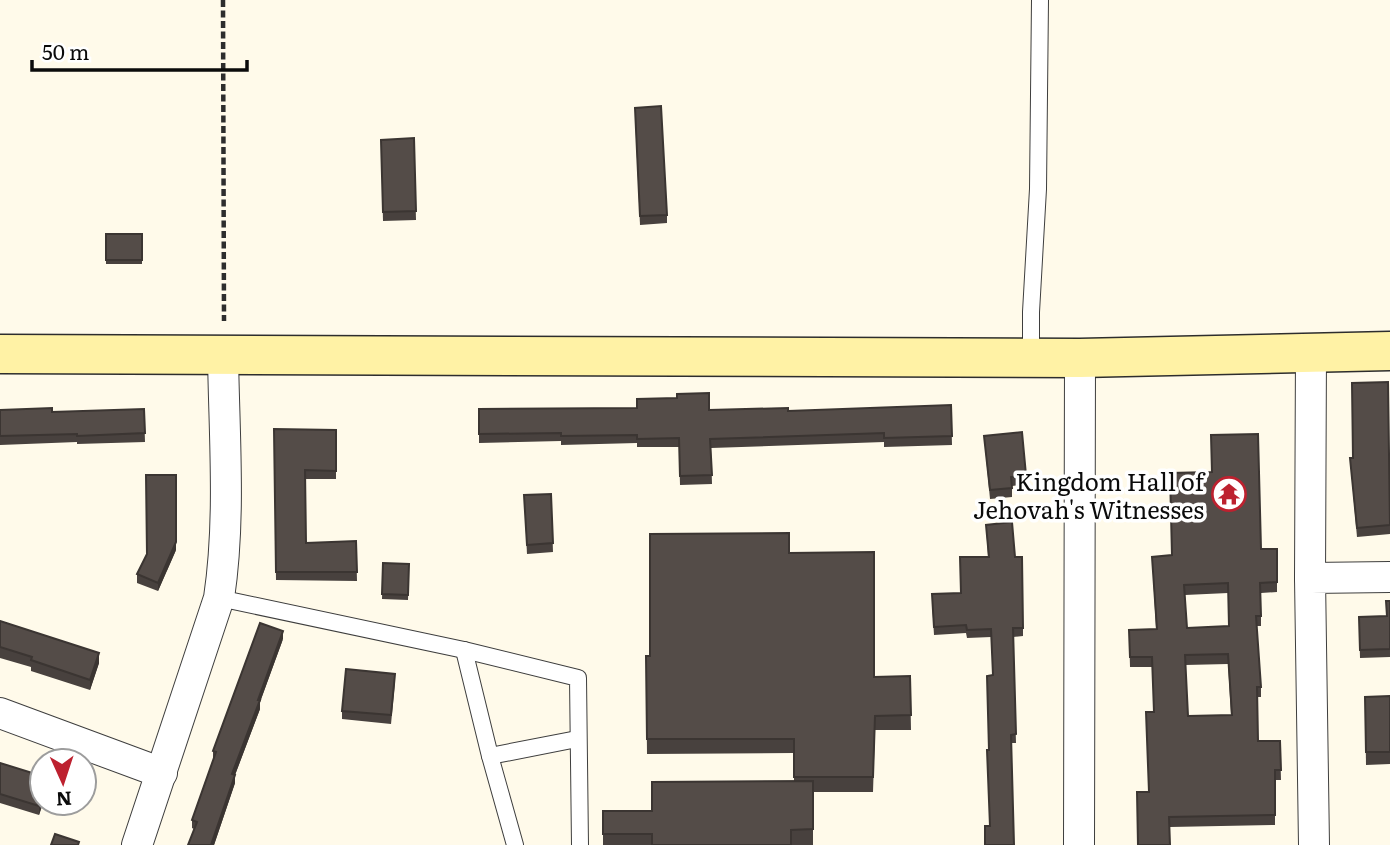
<svg xmlns="http://www.w3.org/2000/svg" width="1390" height="845" font-family="Literata,serif">
<style>
.lines{fill:none;stroke-linecap:round;stroke-linejoin:round}
.lane-casing{stroke:#3e3e3e;stroke-width:18}
.street-casing{stroke:#3e3e3e;stroke-width:32}
.secondary-casing{stroke:#2d2d2d;stroke-width:41}
.path{stroke:#2d2d2d;stroke-width:4.5;stroke-dasharray:7 3.5;stroke-linecap:butt}
.lane{stroke:#fff;stroke-width:16}
.street{stroke:#fff;stroke-width:30}
.secondary{stroke:#fff2a5;stroke-width:38}
.wall{fill:#48413e;fill-rule:evenodd}
.shaded-wall{fill:#3b3532}
.building{fill:#544c48;stroke:#3b3532;stroke-width:2;fill-rule:evenodd}
.labels{text-anchor:middle;dominant-baseline:central;stroke-width:7;stroke-linejoin:round;paint-order:stroke}
.poi-label{font-size:24px;fill:#0b0b0b;stroke:#fff;text-anchor:end}
</style>
<rect width="100%" height="100%" fill="#fffaea"/>
<g class="lines">
<g class="lane-casing">
<g id="lane">
<path d="M1031,358V312L1038,189L1040,0"/>
<path d="M219,598L464,650L578,678L580,845"/>
<path d="M464,650L490,756L515,845"/>
<path d="M490,756L577,739"/>
</g>
</g>
<g class="street-casing">
<g id="street">
<path d="M1310,578L1311,352"/>
<path d="M0,713L162,773"/>
<path d="M137,845L219,598C231,518 224,434 223,354"/>
<path d="M1079,845L1080,358"/>
<path d="M1314,845L1310,578L1390,577"/>
</g>
</g>
<g class="secondary-casing">
<path id="secondary" d="M0,354L1080,358L1390,351"/>
</g>
<path class="path" d="M223,0L224,321"/>
<use href="#lane" class="lane"/>
<use href="#street" class="street"/>
<use href="#secondary" class="secondary"/>
</g>
<g class="wall">
<path d="M635,116L667,215V223L640,225Z"/>
<path d="M414,138L416,220L383,221L381,140Z"/>
<rect x="106" y="234" width="36" height="30"/>
<path d="M951,405L952,445L884,447V442L711,448L712,484L680,485L679,447H637V443L561,445V441L479,443V409L788,411Z"/>
<path d="M144,409L145,442L77,444V442L0,445V410L52,412Z"/>
<path d="M274,429L336,430V479H305L306,543L356,541L357,581L276,580Z"/>
<path d="M984,436L1026,475V484L1012,486V497L990,499Z"/>
<path d="M1350,458L1390,482V534L1357,537Z"/>
<path d="M551,494L553,552L527,554L524,495Z"/>
<path d="M986,525L1023,628V636L1013,637L1016,743H1011L989,826V750L993,675L991,637L967,638L966,633L934,635L932,602V594L961,593L988,557Z"/>
<path d="M1261,549L1277,582V592L1261,593V626H1256L1261,687V697H1257L1258,741H1280L1281,780H1275V825L1170,827L1149,792L1154,712L1152,667H1130L1129,630L1156,629L1152,557ZM1228,593L1229,626L1187,628L1185,595ZM1228,664L1231,715L1188,716L1185,665Z"/>
<path d="M176,550L158,591L137,583V574Z"/>
<path d="M383,563L409,564L408,600L382,599Z"/>
<path d="M1390,601V657L1360,658L1359,617L1387,616Z"/>
<path d="M0,621L99,663L90,690L31,671V667L0,658Z"/>
<path d="M283,639L260,702V709L235,775V783L214,845H188L194,829L192,828V820L213,760V751Z"/>
<path d="M646,656L874,677L910,676L911,730H875L873,792H813V845H603V811H652L794,781V753L647,754Z"/>
<path d="M395,682L391,724L342,719V711Z"/>
<path d="M1390,696V764L1366,765L1365,697Z"/>
<path d="M0,763L43,803L39,815L0,803Z"/>
</g>
<g class="shaded-wall">
<path d="M176,542V550L158,591V583Z"/>
<path d="M283,631V639L260,702V709L235,775V783L214,845H211L232,774Z"/>
<path d="M99,653V663L90,690V680Z"/>
<path d="M42,797V803H43L39,815V806Z"/>
</g>
<g class="building">
<path d="M661,106L667,215L640,216L635,108Z"/>
<path d="M414,138L416,211L383,212L381,140Z"/>
<rect x="106" y="234" width="36" height="26"/>
<path d="M1388,382L1390,525L1357,528L1350,458H1353L1352,383Z"/>
<path d="M709,393V410L788,408V411L951,405L952,436L884,438V433L710,439L712,475L680,476L679,438L637,439V435L561,436V433L479,434V409L637,408V399L677,398V394Z"/>
<path d="M52,408V412L144,409L145,433L77,436V434L0,436V410Z"/>
<path d="M274,429L336,430V471L305,470L306,543L356,541L357,572H276Z"/>
<path d="M1022,432L1026,475L1011,477L1012,488L990,490L984,436Z"/>
<path d="M1258,434L1261,549H1277V582L1260,583L1261,616H1256L1261,687H1257L1258,741H1280L1281,770H1275V815L1169,817L1170,845H1138L1137,792H1149L1146,712H1154L1152,657H1130L1129,630L1157,629L1152,557L1172,555L1170,473L1212,472L1211,435ZM1228,583L1229,626L1187,628L1184,585ZM1228,654L1232,715L1188,716L1185,655Z"/>
<path d="M146,475H176V542L158,583L137,574L147,554Z"/>
<path d="M551,494L553,543L527,545L524,495Z"/>
<path d="M1012,522L1015,557H1022L1023,628H1013L1016,734L1011,735L1014,845H985V826H990L987,750H989L987,676L993,675L991,629L967,630L966,625L934,627L932,594L961,593L960,557H989L986,525Z"/>
<path d="M789,533V553L874,552V677L910,676L911,715L875,716L873,777H794V739H647L646,656H650V534Z"/>
<path d="M383,563L409,564L408,595L382,594Z"/>
<path d="M1386,601H1390V649L1360,650L1359,617L1387,616Z"/>
<path d="M0,621L99,653L90,680L31,660L32,657L0,647Z"/>
<path d="M260,623L283,631L258,700H260L232,774L235,775L211,845H188L197,822L192,820L216,752L213,751Z"/>
<path d="M346,669L395,674L391,715L342,711Z"/>
<path d="M1390,696V752H1366L1365,697Z"/>
<path d="M0,763L42,776V797L39,806L0,794Z"/>
<path d="M813,781V829L791,830V845H652V834H603V811H652V782Z"/>
<path d="M55,834L79,842L78,845H51Z"/>
</g>
<defs>
<g id="temple-ring" transform="scale(1.75)"><circle r="9.5" fill="#fff" stroke="#bd212f" stroke-width="1.5"/><path d="M0-6L5-2H3V0L6.5 2.5H4V6H1.5V3h-3V6H-4V2.5H-6.5L-3 0V-2H-5Z" fill="#bd212f"/></g>
</defs>
<g fill-rule="evenodd">
<use href="#temple-ring" x="1229" y="494"/>
</g>
<g class="labels">
<g class="poi-label">
<text x="1204" y="480">Kingdom Hall of<tspan x="1204" dy="28">Jehovah's Witnesses</tspan></text>
</g>
</g>
<g transform="translate(63 782) rotate(177)"><circle r="33" fill="#ffffff" stroke="#9d9d9d" stroke-width="2"/>
<path d="M0-5L12 26L0 18L-12 26Z" fill="#bd212f"/>
<text y="-10" font-size="19" font-weight="bold" text-anchor="middle" fill="#0b0b0b">N</text>
</g>
<path d="M32 60v10h215v-10" fill="none" stroke="#0b0b0b" stroke-width="3.5"/>
<text x="42" y="60" font-size="21" fill="#0b0b0b" stroke="#ffffff" stroke-width="5" paint-order="stroke">50 m</text>
</svg>
